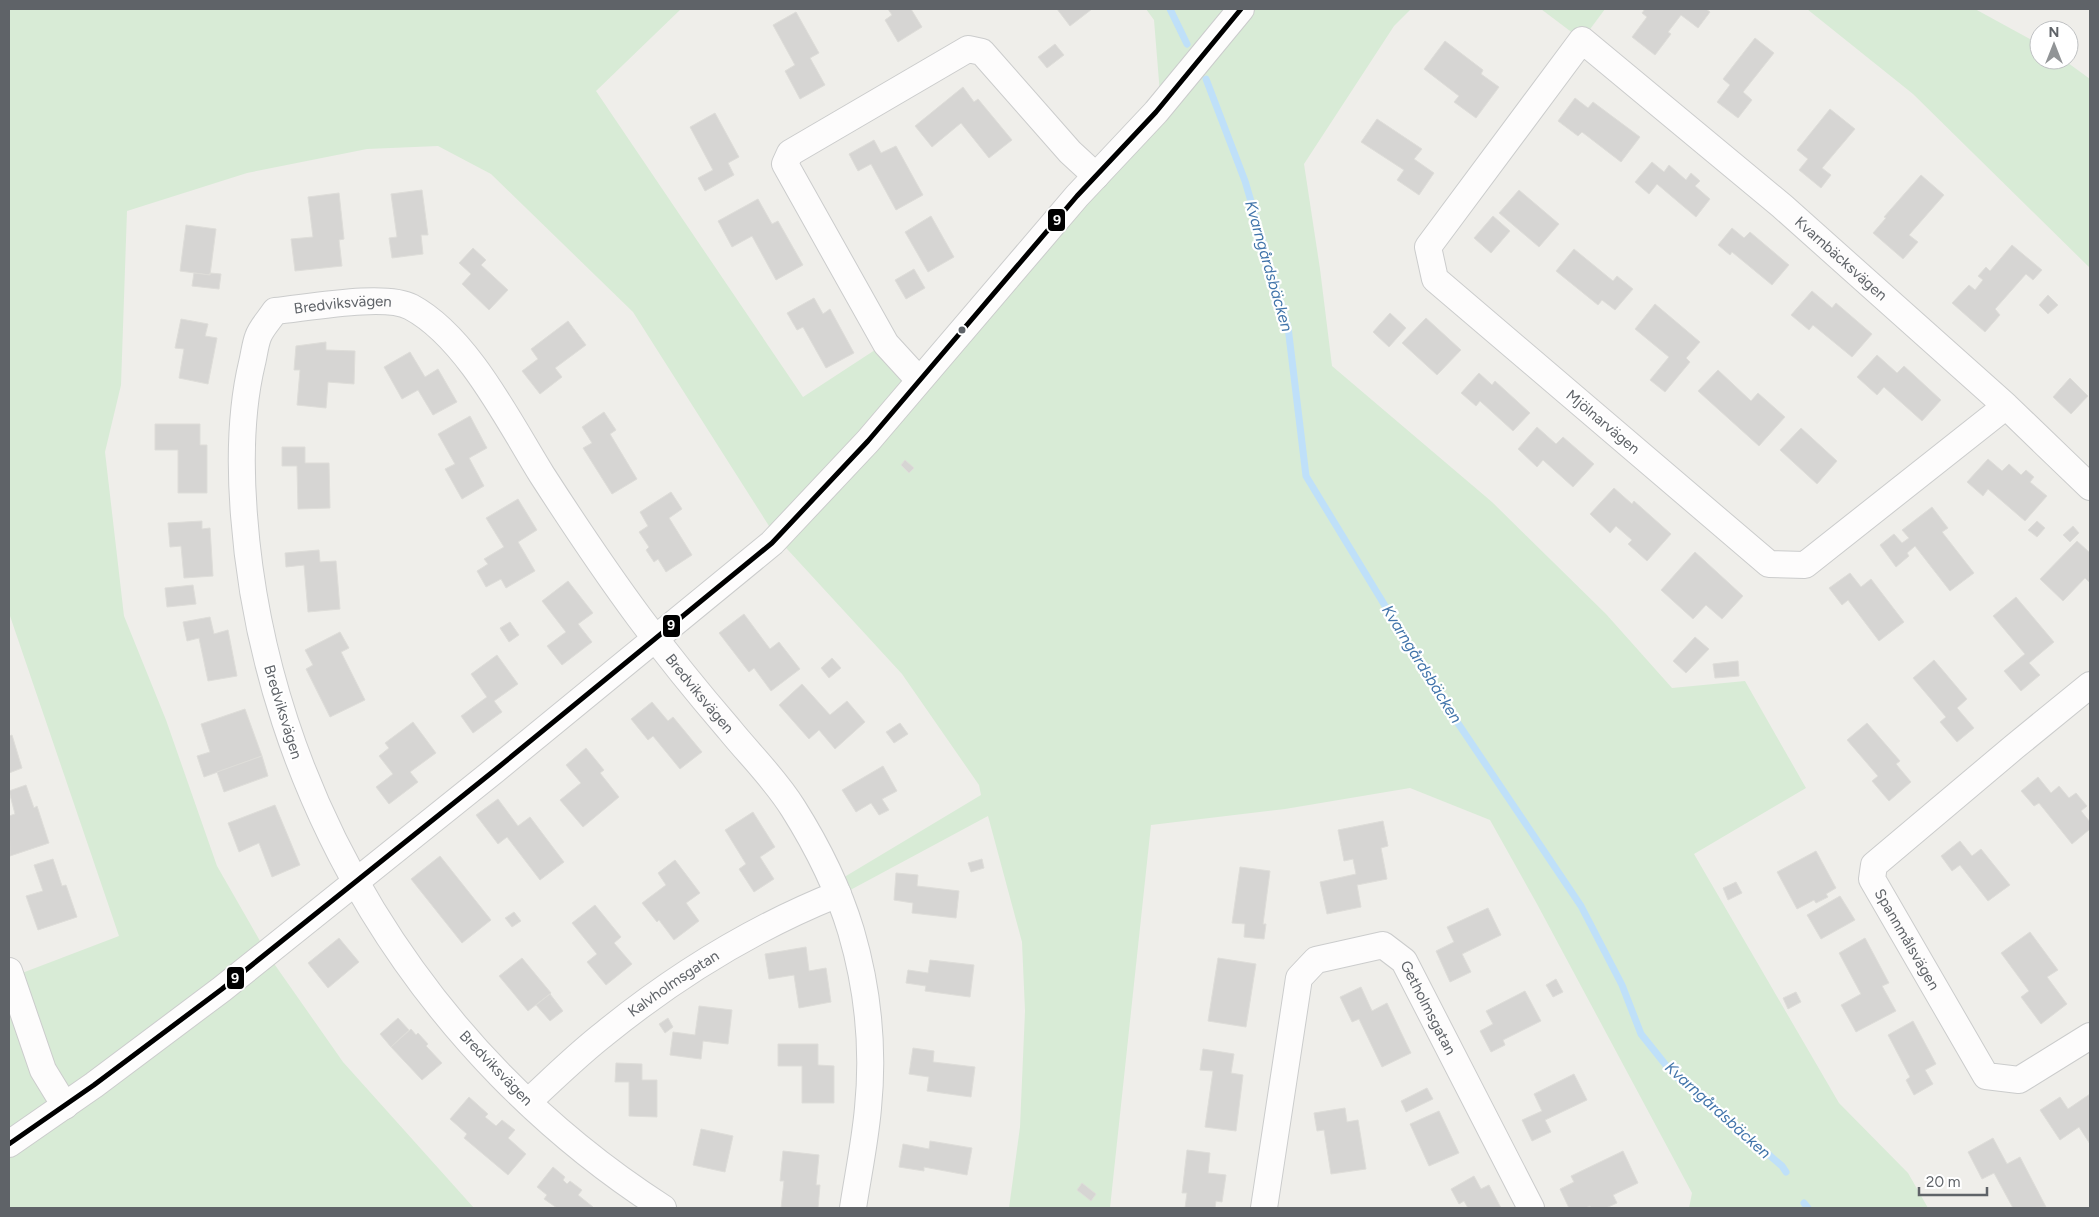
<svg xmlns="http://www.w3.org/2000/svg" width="2099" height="1217" font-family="Figtree,sans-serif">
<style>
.green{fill:#d8ebd6}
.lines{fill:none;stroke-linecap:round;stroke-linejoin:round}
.stream{stroke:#bfe0f9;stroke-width:7}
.building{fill:#d6d5d3;stroke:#deddd9}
.minor-casing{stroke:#cbcccc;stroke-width:28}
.minor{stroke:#fdfcfc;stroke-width:26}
.bus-1-casing{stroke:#fff;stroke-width:9}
.bus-1{stroke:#000;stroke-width:5}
.bus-dot{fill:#5f6368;stroke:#fff;stroke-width:2}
.labels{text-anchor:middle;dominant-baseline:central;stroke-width:4.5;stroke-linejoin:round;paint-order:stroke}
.street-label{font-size:15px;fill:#5f6368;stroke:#fff}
.water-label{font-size:16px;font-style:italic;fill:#4174aa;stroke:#fff}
.line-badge{stroke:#fff;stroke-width:2}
.badge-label{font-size:14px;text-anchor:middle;font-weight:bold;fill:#fff}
</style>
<rect width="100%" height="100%" fill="#efeeea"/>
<g class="green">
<path d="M9,9H681L596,91L803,397L878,348L917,382L1161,106L1154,20L1146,9H1411L1394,26L1304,164L1320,269L1332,366L1492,502L1606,614L1672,688L1745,681L1806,788L1694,854L1839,1103L1908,1173L1928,1208H1689L1692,1193L1537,904L1490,820L1410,788L1285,809L1151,825L1110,1208H1009L1020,1127L1025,1011L1022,942L988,816L841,895L836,882L981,795L979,785L902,674L776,537L633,312L491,174L438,146L367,149L247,173L127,211L121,385L105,452L124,616L166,720L217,866L268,955L343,1062L474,1208H9V978L119,936L9,613Z"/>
<path d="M1541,9H1605L1582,40Z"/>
<path d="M1807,9H1975L2039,44V60H2064L2090,79V268L1913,94Z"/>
</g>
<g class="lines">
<g class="stream">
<path d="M1170,9L1187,44"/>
<path d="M1206,79L1245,181L1288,327L1306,476L1443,701L1581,906L1622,985L1641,1034L1673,1074L1723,1115L1782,1166L1786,1172"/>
<path d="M1804,1203L1808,1208"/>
</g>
</g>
<g class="building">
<path d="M888,9H911L922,27L898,42L885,20L892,15Z"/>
<path d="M1057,9H1092L1070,26Z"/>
<path d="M1645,9H1706L1710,12L1698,28L1681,15L1668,32L1671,34L1655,55L1632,37L1647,17L1642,13Z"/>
<path d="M796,12L819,53L810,58L825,85L800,99L785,71L795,65L773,25Z"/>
<path d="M1755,38L1774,53L1743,92L1752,100L1738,118L1717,102L1730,85L1723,79Z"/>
<path d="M1445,41L1483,70L1481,74L1499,87L1476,118L1454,102L1459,96L1424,69Z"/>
<path d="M1055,44L1064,55L1047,68L1038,57Z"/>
<path d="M963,87L974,102L978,99L1012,140L989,158L961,123L932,147L915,126Z"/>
<path d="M1575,98L1588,108L1593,102L1640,137L1621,162L1582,132L1578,136L1558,121Z"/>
<path d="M1830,109L1855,129L1822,168L1831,175L1821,188L1799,170L1808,159L1797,150Z"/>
<path d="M715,113L739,157L728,163L734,175L705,191L698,178L713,170L690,127Z"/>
<path d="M1377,119L1422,149L1414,159L1434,173L1419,195L1397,180L1404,170L1361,142Z"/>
<path d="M874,140L881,153L896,146L923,195L896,210L871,164L858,171L849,154Z"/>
<path d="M1652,162L1664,172L1669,165L1686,180L1691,173L1700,181L1695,186L1710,199L1696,217L1657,184L1649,194L1635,182Z"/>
<path d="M1921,175L1944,195L1909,235L1918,242L1903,259L1873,233L1886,218L1884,217Z"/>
<path d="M422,190L428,235H421L423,254L392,258L389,238L397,237L391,194Z"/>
<path d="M1519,190L1559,224L1539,247L1499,213Z"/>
<path d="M339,193L344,239L339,240L342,266L295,271L291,239L313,237L308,197Z"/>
<path d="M758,199L772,224L778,221L803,265L776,280L752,236L732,247L718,221Z"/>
<path d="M931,216L954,257L928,272L905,232Z"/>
<path d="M1493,216L1510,231L1491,253L1474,238Z"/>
<path d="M186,225L216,229L210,275L180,271Z"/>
<path d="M1732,228L1744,238L1750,232L1789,265L1772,285L1732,252L1730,255L1718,245Z"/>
<path d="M2012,245L2042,270L2033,280L2026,274L1995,309L2000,315L1985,332L1952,303L1969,285L1975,290L1983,280L1978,276L1986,267L1990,271Z"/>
<path d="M473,248L486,260L481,265L508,290L489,310L462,284L471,274L459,263Z"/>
<path d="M1574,249L1613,281L1617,276L1633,289L1615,310L1602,300L1598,305L1556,271Z"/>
<path d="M914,269L925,288L906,299L895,280Z"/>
<path d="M194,273L210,275V273L221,274L219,289L192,286Z"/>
<path d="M1812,291L1832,308L1836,303L1872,334L1852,357L1813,325L1809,330L1791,315Z"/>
<path d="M2048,295L2058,305L2048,314L2039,305Z"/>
<path d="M814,298L823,314L830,309L854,353L826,368L803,327L797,330L787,313Z"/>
<path d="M1655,304L1700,342L1686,358L1690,362L1665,392L1650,380L1669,357L1635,329Z"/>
<path d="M1390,313L1406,328L1389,347L1373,332Z"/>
<path d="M1426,318L1461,350L1437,375L1402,343Z"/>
<path d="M181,319L208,324L205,336L217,338L208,384L179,378L184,349L175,348Z"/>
<path d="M568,321L586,345L555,368L562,377L540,394L522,371L538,359L531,349Z"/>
<path d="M326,342V350L355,351L354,384L328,382L326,408L297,405L300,370H294L296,346Z"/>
<path d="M410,352L425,377L438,369L457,402L433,415L418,390L402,399L384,367Z"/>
<path d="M1877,355L1897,373L1904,366L1941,400L1922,421L1884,387L1877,395L1857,377Z"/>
<path d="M1718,370L1751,401L1758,393L1785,417L1759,446L1698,391Z"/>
<path d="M1479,373L1492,385L1495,381L1530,413L1513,431L1480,401L1476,406L1461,393Z"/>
<path d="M2070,378L2088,396L2071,414L2053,397Z"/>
<path d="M604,412L616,430L610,434L637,479L612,494L583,448L592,443L582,427Z"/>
<path d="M470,416L487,448L469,458L484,486L462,499L445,469L455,464L438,434Z"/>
<path d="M155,424H200V445H207V493H178V450H155Z"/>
<path d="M1537,427L1556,444L1563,437L1594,464L1573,487L1543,460L1537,467L1518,449Z"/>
<path d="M1801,428L1837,461L1817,484L1780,450Z"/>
<path d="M282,447H305V463H329L330,508L298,509L297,466H282Z"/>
<path d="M1988,459L2002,471L2009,464L2021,475L2026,470L2034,477L2030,482L2047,496L2025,521L1988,489L1983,496L1967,482Z"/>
<path d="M905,460L914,468L909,473L901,465Z"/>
<path d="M1614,488L1632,504L1634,501L1671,534L1647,561L1628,544L1632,540L1616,526L1610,533L1590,514Z"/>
<path d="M671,492L682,509L669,518L692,555L666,572L658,559L654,562L646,550L649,547L639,532L648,526L640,512Z"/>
<path d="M518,499L537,530L518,542L535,571L506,588L501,579L486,587L477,571L488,564L484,559L504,547L486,518Z"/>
<path d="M1932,507L1948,528L1942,532L1974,573L1950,591L1915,546L1907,553L1909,556L1896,567L1880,545L1894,534L1902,543L1909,538L1902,530Z"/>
<path d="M202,521V529L210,528L213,576L184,578L181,546L170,547L168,523Z"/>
<path d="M2037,521L2045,528L2037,537L2028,530Z"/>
<path d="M2073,526L2079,533L2070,542L2063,535Z"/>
<path d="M2077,541L2090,553V583L2085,578L2063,601L2040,579Z"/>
<path d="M319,550L320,562L336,561L340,609L308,612L304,565L286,567L285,553Z"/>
<path d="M1695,552L1743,596L1722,619L1706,605L1693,619L1661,590Z"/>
<path d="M1850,573L1861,587L1871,579L1904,622L1879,641L1848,600L1842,605L1829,588Z"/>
<path d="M568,581L593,613L578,624L592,642L562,665L547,646L566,632L542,601Z"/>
<path d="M193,585L196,604L167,607L165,588Z"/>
<path d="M2016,597L2054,642L2029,663L2040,675L2021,691L2004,671L2025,654L1993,616Z"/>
<path d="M744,614L770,649L779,642L800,669L771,691L754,668L749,672L719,633Z"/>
<path d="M210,617L214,634L228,630L237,676L208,681L199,638L187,641L183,622Z"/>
<path d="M510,622L519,635L509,642L500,628Z"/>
<path d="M340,632L349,648L341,652L365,700L330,717L306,669L313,665L305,650Z"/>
<path d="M1695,637L1709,649L1686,673L1673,661Z"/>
<path d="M497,655L518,684L494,701L502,712L473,733L461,716L487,697L471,674Z"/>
<path d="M832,658L841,668L829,678L821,668Z"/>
<path d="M1934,660L1967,699L1957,708L1974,728L1957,742L1940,722L1946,717L1913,678Z"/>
<path d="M1738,661L1739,676L1715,678L1713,664Z"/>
<path d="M802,684L830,715L847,701L865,722L835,749L819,730L809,739L779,705Z"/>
<path d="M652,702L668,721L673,717L702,752L680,769L653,736L648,740L631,719Z"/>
<path d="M245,709L262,756L204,777L197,756L210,752L201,724Z"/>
<path d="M413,722L436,753L410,772L418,782L389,804L376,787L393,774L379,756L389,748L385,743Z"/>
<path d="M900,723L908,734L894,743L886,732Z"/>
<path d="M1867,723L1900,761L1896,764L1911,782L1889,801L1872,781L1878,776L1847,740Z"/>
<path d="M12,735L22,768L9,773V736Z"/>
<path d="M586,748L604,770L600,773L619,797L583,827L560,800L581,783L566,765Z"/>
<path d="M262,756L268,776L224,792L217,772Z"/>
<path d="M883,766L897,791L882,799L889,810L879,815L871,803L856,812L842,790Z"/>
<path d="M2038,777L2051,793L2059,786L2069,798L2076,793L2087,806L2081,811L2090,822V829L2072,844L2039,803L2034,806L2021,791Z"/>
<path d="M26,785L34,808L37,806L49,843L10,856L9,816L15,814L9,791Z"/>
<path d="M498,799L518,826L530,817L564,862L540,880L507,837L498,844L476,815Z"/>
<path d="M275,805L300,865L272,877L259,843L239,852L228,823Z"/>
<path d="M753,812L775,847L760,857L774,879L754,892L739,869L746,864L725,830Z"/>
<path d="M1383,821L1388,846L1381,848L1387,879L1357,885L1361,907L1327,914L1320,882L1356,874L1353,859L1344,861L1338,830Z"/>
<path d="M1960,841L1972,856L1981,849L2010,885L1988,901L1960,865L1952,871L1941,856Z"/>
<path d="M1816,851L1836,888L1826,894L1828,897L1816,903L1814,900L1797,909L1777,872Z"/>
<path d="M440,856L491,920L462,943L411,879Z"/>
<path d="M53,859L62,886L66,885L77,917L38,930L26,896L43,891L34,865Z"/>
<path d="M982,859L984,868L971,872L968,863Z"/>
<path d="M675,860L700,893L686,903L699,921L674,940L659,920L657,922L642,903L666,885L658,873Z"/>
<path d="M1240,867L1270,871L1263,924H1266L1264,939L1244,937L1245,924L1232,923Z"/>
<path d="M896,873L918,875L917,886L959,891L956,918L912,913L913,903L894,900Z"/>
<path d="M1736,882L1742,893L1728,900L1723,888Z"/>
<path d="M1840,896L1855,920L1821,939L1807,915Z"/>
<path d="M595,905L621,937L614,943L632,964L606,985L587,962L597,954L572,923Z"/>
<path d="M1488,908L1501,935L1462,954L1471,972L1450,982L1436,951L1454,942L1447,927Z"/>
<path d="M514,912L521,921L512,927L505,918Z"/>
<path d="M2030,932L2058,970L2047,977L2067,1004L2041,1024L2021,997L2029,991L2001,953Z"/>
<path d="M339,938L359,962L328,988L308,963Z"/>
<path d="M1865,938L1889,983L1882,986L1896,1011L1856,1032L1841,1005L1861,994L1839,953Z"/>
<path d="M806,947L809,971L826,968L831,1002L799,1008L794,975L769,979L765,954Z"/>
<path d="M522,958L551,993L528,1011L499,976Z"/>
<path d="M1218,958L1256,964L1246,1027L1208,1021Z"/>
<path d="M930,960L974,965L970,997L925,991L926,986L906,983L908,970L928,973Z"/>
<path d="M1556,979L1563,992L1553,997L1546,985Z"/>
<path d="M1361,987L1372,1011L1387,1003L1411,1053L1382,1067L1359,1019L1352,1022L1340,997Z"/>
<path d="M1525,991L1541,1021L1503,1040L1505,1045L1491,1052L1480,1031L1493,1024L1486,1011Z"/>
<path d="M1796,992L1801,1002L1788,1009L1783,998Z"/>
<path d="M550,994L563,1011L550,1021L536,1005Z"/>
<path d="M699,1006L732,1010L728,1044L703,1041L701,1059L670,1055L673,1032L695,1035Z"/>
<path d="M398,1018L409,1030L391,1047L380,1034Z"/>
<path d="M668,1018L673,1027L665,1033L659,1024Z"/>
<path d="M1913,1021L1936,1064L1925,1070L1933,1084L1914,1095L1906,1080L1910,1077L1888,1035Z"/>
<path d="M411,1029L416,1035L418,1033L428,1044L426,1046L442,1063L422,1080L391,1047Z"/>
<path d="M778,1044H818V1065L834,1066V1103H802V1066H778Z"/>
<path d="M913,1048L934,1051L933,1062L975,1067L971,1097L927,1091L929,1077L909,1074Z"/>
<path d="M1203,1049L1234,1054L1231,1073L1243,1075L1236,1131L1205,1127L1213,1071L1200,1070Z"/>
<path d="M616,1063L642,1064V1080H657V1117L629,1116V1082H615Z"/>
<path d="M1574,1074L1587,1100L1545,1120L1551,1132L1532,1141L1522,1120L1542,1111L1534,1094Z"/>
<path d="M1427,1088L1433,1099L1406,1112L1401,1101Z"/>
<path d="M2090,1094V1144L2079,1127L2060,1140L2040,1110L2060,1097L2068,1109Z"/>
<path d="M469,1097L488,1114L485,1117L496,1126L502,1120L515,1130L508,1138L526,1154L508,1175L464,1138L467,1134L450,1119Z"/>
<path d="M1345,1108L1347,1122L1358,1120L1366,1169L1331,1174L1324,1130L1317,1131L1314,1113Z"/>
<path d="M1439,1111L1459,1153L1429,1166L1410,1124Z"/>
<path d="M701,1129L733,1136L725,1172L693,1165Z"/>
<path d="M1993,1138L2007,1164L2020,1157L2046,1207L2013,1208L1994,1173L1982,1179L1968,1152Z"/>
<path d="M930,1141L972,1148L967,1175L924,1167V1171L899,1167L903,1144L929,1149Z"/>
<path d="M1187,1150L1210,1153L1208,1173L1226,1175L1222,1202L1216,1201L1215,1208H1185L1187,1193H1182Z"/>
<path d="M783,1151L819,1155L816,1185H820L818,1208H781L784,1181H780Z"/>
<path d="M1623,1151L1638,1183L1613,1195L1617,1203L1606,1208H1591L1590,1206L1585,1208H1569L1560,1189L1574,1182L1571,1176Z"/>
<path d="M553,1167L565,1177L563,1180L567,1184L570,1181L582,1190L578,1195L593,1207L592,1208H557L544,1199L547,1195L537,1187Z"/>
<path d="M1474,1176L1481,1189L1489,1185L1501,1208H1468L1464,1201L1459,1204L1451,1189Z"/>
<path d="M1082,1183L1096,1194L1091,1201L1077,1190Z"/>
</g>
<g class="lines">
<g class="minor-casing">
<g id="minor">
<path d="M919,380L886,344L785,164L790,153L968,49L982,52L1070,152L1096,176"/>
<path id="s1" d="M2006,406L1805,565L1769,564L1435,279L1428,247L1582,40L1782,206L2006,406L2090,487"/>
<path id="s2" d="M2090,685L2014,747L1874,865L1872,879L1986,1076L2019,1080L2090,1036"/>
<path d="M9,971L43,1070L65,1106"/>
<path id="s3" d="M528,1102C553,1079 577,1055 604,1034C674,977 753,928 838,894"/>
<path d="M9,1144L94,1085L222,989L495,770L772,543L868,441L1077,196L1156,112L1241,9"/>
<path id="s4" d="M663,1208C426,1056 265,798 244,515C240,464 240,413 252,363C254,355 255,345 258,337C261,328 270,319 275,311C307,308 385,293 411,307C467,337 509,422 542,475C573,523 605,571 639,617C668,656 698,693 729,729C750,755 775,779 793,808C817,846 838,888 851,931C868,989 874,1048 868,1108C865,1142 858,1175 853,1208"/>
<path id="s5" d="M1264,1208L1299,978L1316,960L1383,945L1404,961L1531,1208"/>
</g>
</g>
<use href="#minor" class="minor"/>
<g class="bus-1-casing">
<path id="bus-1" d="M9,1144L94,1085L222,989L495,770L772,543L868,441L1077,196L1156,112L1241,9"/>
</g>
<use href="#bus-1" class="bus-1"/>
</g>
<circle class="bus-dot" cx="962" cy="330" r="4.5"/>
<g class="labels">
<g class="street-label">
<text stroke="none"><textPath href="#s1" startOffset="1361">Kvarnbäcksvägen</textPath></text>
<text stroke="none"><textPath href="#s4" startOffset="1118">Bredviksvägen</textPath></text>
<text transform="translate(1603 422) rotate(40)">Mjölnarvägen</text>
<text stroke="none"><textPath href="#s4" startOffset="1672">Bredviksvägen</textPath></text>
<text transform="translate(283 712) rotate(73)">Bredviksvägen</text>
<text stroke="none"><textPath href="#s2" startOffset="365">Spannmålsvägen</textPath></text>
<text stroke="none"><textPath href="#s3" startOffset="188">Kalvholmsgatan</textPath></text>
<text stroke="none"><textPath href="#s5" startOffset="405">Getholmsgatan</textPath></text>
<text transform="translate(496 1068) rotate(46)">Bredviksvägen</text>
</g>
<g class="water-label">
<text transform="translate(1269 266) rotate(74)">Kvarngårdsbäcken</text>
<text transform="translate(1422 664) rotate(58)">Kvarngårdsbäcken</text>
<text transform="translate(1718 1110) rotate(42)">Kvarngårdsbäcken</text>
</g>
</g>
<g class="line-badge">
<rect x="1047" y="208" width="19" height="24" rx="5" fill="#000"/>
<rect x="662" y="614" width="19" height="24" rx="5" fill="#000"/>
<rect x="226" y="966" width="19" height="24" rx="5" fill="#000"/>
</g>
<g class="badge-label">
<text x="1057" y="225">9</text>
<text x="671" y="630">9</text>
<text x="235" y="983">9</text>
</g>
<rect width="2099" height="1217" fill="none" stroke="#5f6368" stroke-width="20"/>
<g transform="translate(2054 45)"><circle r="24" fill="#ffffff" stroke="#bfc1c3"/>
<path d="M0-4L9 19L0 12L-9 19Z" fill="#919496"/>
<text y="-8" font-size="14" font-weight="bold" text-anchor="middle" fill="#5f6368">N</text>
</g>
<path d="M1919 1187v8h68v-8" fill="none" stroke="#5f6368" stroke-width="2.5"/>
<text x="1926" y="1187" font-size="15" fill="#5f6368" stroke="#ffffff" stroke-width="4" paint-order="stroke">20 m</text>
</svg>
